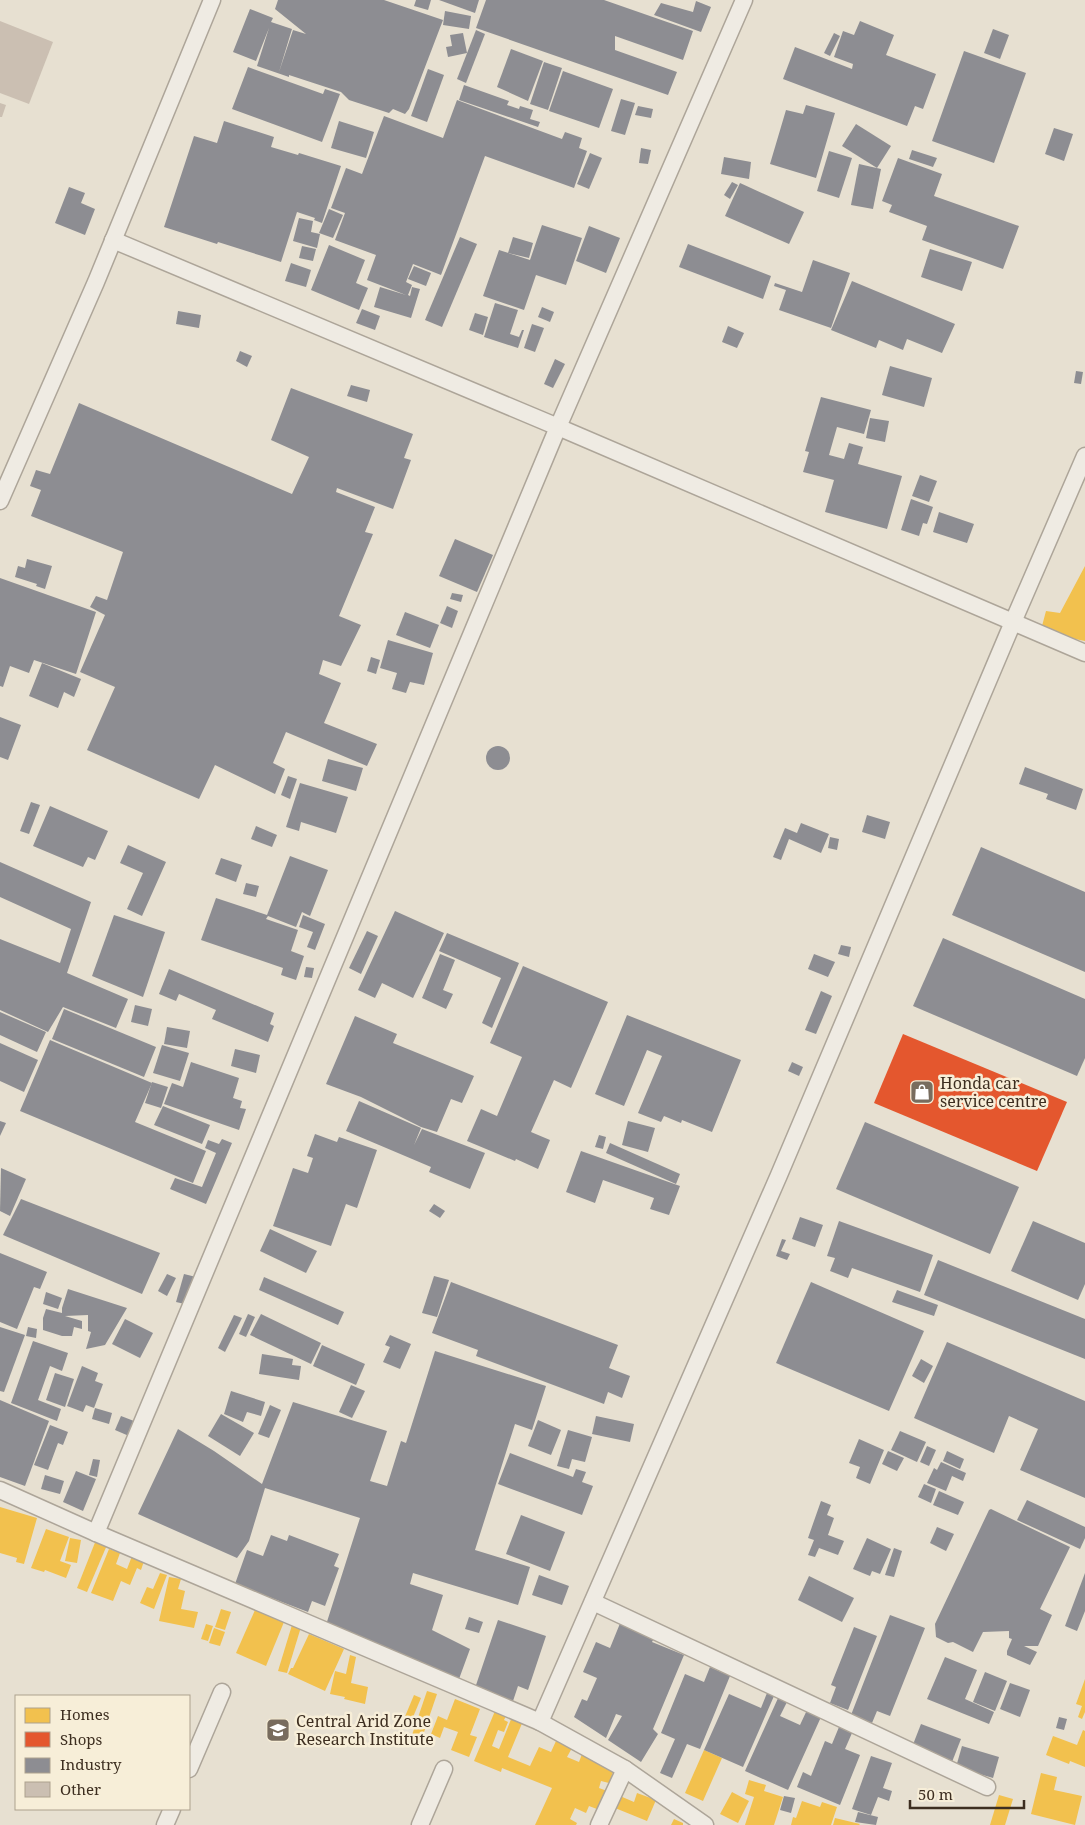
<svg xmlns="http://www.w3.org/2000/svg" width="1085" height="1825" font-family="'Noto Serif',serif">
<style>
.homes{fill:#f2c14e}
.shops{fill:#e4572e}
.industry{fill:#8d8d92}
.building{fill:#cbbfb2}
.lines{fill:none;stroke-linecap:round;stroke-linejoin:round}
.street-casing{stroke:#ada599;stroke-width:19}
.street{stroke:#efebe3;stroke-width:16}
.labels{text-anchor:middle;dominant-baseline:central;stroke-width:5;stroke-linejoin:round;paint-order:stroke}
.poi-label{font-size:16px;fill:#3d2e20;stroke:#f7eed8;text-anchor:start}
</style>
<rect width="100%" height="100%" fill="#e7e0d1"/>
<g class="homes">
<path d="M1085,566V641L1075,639L1042,626L1046,611L1060,613Z"/>
<path d="M0,1507L37,1518L24,1564L16,1562L17,1558L0,1553Z"/>
<path d="M46,1529L69,1537L60,1561L71,1565L66,1578L45,1570L44,1572L31,1568Z"/>
<path d="M70,1538L81,1540L77,1563L65,1561Z"/>
<path d="M96,1540L107,1545L87,1592L77,1588Z"/>
<path d="M109,1549L120,1553L116,1564L127,1569L132,1556L144,1561L141,1570L137,1568L130,1585L121,1581L113,1601L91,1593Z"/>
<path d="M160,1573L167,1575L154,1609L140,1603L147,1587L153,1589Z"/>
<path d="M169,1577L181,1579L178,1589L185,1591L181,1609L198,1612L194,1628L159,1621Z"/>
<path d="M221,1609L231,1612L225,1630L215,1627Z"/>
<path d="M255,1610L284,1622L266,1666L236,1653Z"/>
<path d="M206,1624L213,1626L208,1641L201,1639Z"/>
<path d="M292,1625L301,1627L287,1673L278,1671Z"/>
<path d="M214,1628L225,1632L220,1646L209,1643Z"/>
<path d="M309,1634L344,1649L325,1691L288,1674L291,1668H293Z"/>
<path d="M350,1655L356,1657L351,1683L368,1687L365,1704L344,1699L345,1697L330,1694L335,1671L346,1674Z"/>
<path d="M1085,1679V1712L1082,1719L1078,1717L1082,1706L1076,1704Z"/>
<path d="M427,1691L437,1694L422,1738L412,1735Z"/>
<path d="M414,1695L421,1698L408,1729L401,1726Z"/>
<path d="M455,1699L480,1709L470,1735L477,1737L469,1757L451,1750L458,1732L444,1727L440,1738L431,1734L438,1716L447,1720Z"/>
<path d="M495,1711L506,1716L504,1720L508,1722L504,1732L498,1730L492,1746L499,1749L512,1717L523,1721L508,1757L530,1766L539,1747L551,1752L556,1741L572,1748L567,1757L579,1762L582,1754L615,1767L609,1783L601,1781L599,1788L610,1792L602,1811L589,1806L586,1813L575,1808L570,1819L577,1823L576,1825H535L552,1788L502,1768L501,1772L474,1761Z"/>
<path d="M1083,1730L1085,1731V1767L1070,1761L1069,1764L1046,1755L1053,1736L1077,1745Z"/>
<path d="M704,1750L722,1758L703,1801L685,1793Z"/>
<path d="M1041,1773L1057,1777L1054,1790L1082,1796L1075,1825L1031,1814Z"/>
<path d="M749,1780L766,1785L764,1791L783,1797L774,1825H745L754,1797L745,1794Z"/>
<path d="M732,1792L749,1801L738,1823L720,1814Z"/>
<path d="M637,1793L656,1800L647,1821L615,1808L620,1796L634,1802Z"/>
<path d="M999,1795L1013,1799L1005,1825H990Z"/>
<path d="M802,1801L820,1807L822,1802L837,1807L831,1825H791L793,1817L796,1818Z"/>
<path d="M835,1818L860,1824L859,1825H833Z"/>
<path d="M674,1819L683,1823V1825H671Z"/>
</g>
<path class="shops" d="M903,1034L1067,1102L1037,1171L874,1103Z"/>
<g class="industry">
<path d="M278,0H384L443,20L409,109L405,114L393,109L389,113L349,100L341,92L289,75V77L257,66L269,28L256,61L233,52L250,9L273,18L271,22L292,29L279,72L293,30L306,34L275,9Z"/>
<path d="M416,0H431L428,10L414,6Z"/>
<path d="M439,0H479L475,13Z"/>
<path d="M486,0H604L693,31L683,60L615,36V50L677,72L668,95L476,28Z"/>
<path d="M696,1L711,7L701,32L654,15L661,3L693,12Z"/>
<path d="M445,11L471,16L469,29L443,25Z"/>
<path d="M860,21L894,35L886,55L936,74L923,109L915,106L907,126L783,79L795,47L852,69L853,64L834,57L843,31L854,35Z"/>
<path d="M993,29L1009,35L1000,59L984,53Z"/>
<path d="M476,30L485,34L466,83L457,79Z"/>
<path d="M463,33L467,53L448,57L446,47L452,46L450,35Z"/>
<path d="M834,33L840,36L830,56L824,53Z"/>
<path d="M511,49L543,61L528,101L497,87Z"/>
<path d="M964,51L1026,73L994,163L932,141Z"/>
<path d="M544,62L562,68L548,110L530,104Z"/>
<path d="M248,67L323,94L325,89L340,94L322,142L232,109Z"/>
<path d="M428,69L444,75L427,122L411,116Z"/>
<path d="M563,71L613,89L599,128L549,111Z"/>
<path d="M464,85L509,101L507,105L519,109L520,106L533,110L530,119L540,122L538,127L459,100Z"/>
<path d="M621,99L635,103L625,135L611,131Z"/>
<path d="M457,100L562,139L565,132L582,138L579,148L587,151L574,188L485,156L441,275L413,264L406,282L412,285L408,295L410,296L412,287L420,289L411,318L374,307L380,287L406,295L367,280L376,255L335,240L345,213L331,208L346,168L362,174L384,116L443,138Z"/>
<path d="M806,105L835,113L816,178L770,164L786,110L803,114Z"/>
<path d="M638,106L653,109L651,118L635,115Z"/>
<path d="M224,121L274,137L271,147L298,155L299,153L341,166L322,223L314,220L315,218L297,212L281,262L218,242L217,244L164,227L194,136L217,143Z"/>
<path d="M339,121L374,132L366,158L331,148Z"/>
<path d="M856,124L891,146L877,168L842,146Z"/>
<path d="M1054,128L1073,134L1064,161L1045,154Z"/>
<path d="M641,148L651,150L648,164L639,163Z"/>
<path d="M912,150L937,158L933,167L909,159Z"/>
<path d="M829,151L852,158L839,198L817,191Z"/>
<path d="M590,153L602,158L589,189L577,184Z"/>
<path d="M724,157L751,162L749,179L721,174Z"/>
<path d="M898,158L942,174L934,196L1019,226L1003,269L922,240L927,226L889,212L892,205L882,201Z"/>
<path d="M859,164L881,169L873,209L851,205Z"/>
<path d="M732,182L738,185L730,199L724,195Z"/>
<path d="M740,183L804,212L789,244L725,216Z"/>
<path d="M69,187L85,193L81,203L95,209L85,235L55,223Z"/>
<path d="M329,209L343,215L333,238L319,233Z"/>
<path d="M299,218L313,221L311,232L320,234L317,248L293,241Z"/>
<path d="M542,225L582,238L566,285L536,275L524,310L483,296L499,250L530,260Z"/>
<path d="M589,226L620,238L606,273L576,261Z"/>
<path d="M460,237L477,244L442,327L425,320Z"/>
<path d="M513,237L533,243L529,258L508,253Z"/>
<path d="M688,244L771,276L763,299L679,267Z"/>
<path d="M329,245L365,260L356,283L368,288L359,310L311,290Z"/>
<path d="M302,246L316,249L313,261L299,258Z"/>
<path d="M930,249L972,262L962,291L921,277Z"/>
<path d="M813,260L850,273L831,328L779,310L786,290L774,286L775,283L802,292Z"/>
<path d="M291,263L311,270L306,287L285,281Z"/>
<path d="M414,266L431,273L426,286L408,279Z"/>
<path d="M852,281L955,324L942,353L907,339L903,350L879,340L876,348L831,330Z"/>
<path d="M495,303L518,310L510,334L519,337L522,330H524L518,348L484,337Z"/>
<path d="M542,307L554,312L550,322L538,317Z"/>
<path d="M362,309L380,316L375,330L356,323Z"/>
<path d="M178,311L201,315L199,328L176,324Z"/>
<path d="M475,313L488,317L483,335L469,330Z"/>
<path d="M532,324L544,328L535,352L524,348Z"/>
<path d="M728,326L744,333L737,348L722,342Z"/>
<path d="M240,351L252,356L247,367L236,361Z"/>
<path d="M555,359L565,364L553,388L544,384Z"/>
<path d="M890,366L932,378L924,407L882,395Z"/>
<path d="M1076,371L1083,372L1081,384L1074,383Z"/>
<path d="M351,385L370,390L367,402L347,396Z"/>
<path d="M291,388L413,434L404,458L411,460L393,509L337,488L336,492L375,507L365,532L373,534L339,616L361,625L341,666L323,660L319,674L341,683L324,723L377,744L367,766L286,732L273,763L285,769L275,794L215,765L199,799L87,750L115,687L80,672L105,615L90,607L96,596L107,600L123,552L31,516L41,490L30,486L36,470L50,474L79,403L292,494L309,457L271,440Z"/>
<path d="M821,397L871,410L864,434L837,427L829,455L844,459L849,443L863,447L858,464L902,476L887,529L825,512L834,480L803,472L809,452L805,451Z"/>
<path d="M870,418L889,421L885,442L866,438Z"/>
<path d="M920,475L937,481L929,502L912,496Z"/>
<path d="M911,499L933,507L927,524L923,523L919,536L901,530Z"/>
<path d="M939,512L974,524L967,543L933,532Z"/>
<path d="M455,539L493,555L477,592L439,576Z"/>
<path d="M27,559L52,566L45,589L36,586L37,584L15,577L18,566L25,568Z"/>
<path d="M0,578L96,612L76,674L34,660L29,673L10,666L3,687L0,686Z"/>
<path d="M452,593L463,595L461,602L450,599Z"/>
<path d="M447,606L458,611L452,628L440,623Z"/>
<path d="M405,612L439,625L430,648L396,635Z"/>
<path d="M388,640L433,653L424,685L410,682L406,693L392,689L397,673L380,668Z"/>
<path d="M371,657L380,660L376,674L367,671Z"/>
<path d="M42,663L81,679L74,697L64,692L58,708L29,696Z"/>
<path d="M0,717L21,725L8,760L0,757Z"/>
<circle cx="498" cy="758" r="12"/>
<path d="M328,759L363,768L356,791L322,781Z"/>
<path d="M1025,767L1083,789L1076,810L1046,799L1048,794L1019,784Z"/>
<path d="M288,776L297,779L290,799L281,795Z"/>
<path d="M300,783L348,797L336,833L301,822L299,831L286,827Z"/>
<path d="M31,802L40,805L29,834L20,831Z"/>
<path d="M50,806L108,831L95,860L88,857L83,867L33,846Z"/>
<path d="M867,815L890,822L885,839L862,832Z"/>
<path d="M801,823L829,834L821,853L789,839L781,860L773,857L785,828L797,833Z"/>
<path d="M256,826L277,835L272,847L251,839Z"/>
<path d="M830,837L839,839L837,850L828,848Z"/>
<path d="M128,845L166,862L142,916L127,909L143,873L120,863Z"/>
<path d="M981,847L1085,892V972L952,915Z"/>
<path d="M290,856L328,870L310,916L302,912L296,927L268,916L266,919L298,930L291,951L304,956L296,980L281,975L283,968L201,940L216,898L267,915Z"/>
<path d="M221,858L242,865L236,882L215,874Z"/>
<path d="M0,862L91,902L67,973L128,999L116,1028L63,1007L48,1032L0,1010V939L60,963L71,929L0,897Z"/>
<path d="M246,883L259,886L256,897L243,894Z"/>
<path d="M395,911L444,933L413,998L382,983L375,998L358,990Z"/>
<path d="M114,915L165,932L143,997L92,976Z"/>
<path d="M303,915L325,924L315,950L307,947L313,932L299,927Z"/>
<path d="M367,931L378,936L361,974L349,968Z"/>
<path d="M447,933L519,963L492,1028L482,1023L501,978L439,951Z"/>
<path d="M943,938L1085,999V1058L1077,1076L913,1006Z"/>
<path d="M841,945L851,947L849,957L838,954Z"/>
<path d="M440,954L455,960L443,990L453,994L446,1009L422,998Z"/>
<path d="M814,954L835,962L828,977L808,969Z"/>
<path d="M523,966L608,1002L571,1088L554,1080L531,1132L550,1140L538,1169L516,1159L515,1161L467,1141L481,1109L497,1116L522,1057L490,1043Z"/>
<path d="M306,967L314,968L312,978L304,977Z"/>
<path d="M169,969L274,1013L270,1024L274,1026L268,1042L212,1019L216,1010L179,994L176,1001L159,994Z"/>
<path d="M821,991L832,996L816,1034L805,1030Z"/>
<path d="M135,1005L152,1009L148,1026L131,1022Z"/>
<path d="M64,1009L156,1047L144,1077L52,1039Z"/>
<path d="M0,1012L46,1032L37,1052L0,1035Z"/>
<path d="M627,1015L741,1060L712,1132L682,1120L681,1123L664,1116L661,1122L638,1113L662,1056L647,1050L624,1106L595,1094Z"/>
<path d="M355,1016L397,1034L393,1043L474,1076L462,1103L451,1099L437,1132L421,1127L361,1097L326,1084Z"/>
<path d="M167,1027L190,1031L187,1048L164,1044Z"/>
<path d="M50,1040L152,1083L135,1122L206,1151L193,1183L20,1111Z"/>
<path d="M0,1043L38,1060L24,1092L0,1081Z"/>
<path d="M162,1045L189,1053L180,1081L153,1073Z"/>
<path d="M235,1049L260,1055L256,1073L231,1066Z"/>
<path d="M191,1062L239,1078L233,1098L242,1101L240,1108L246,1109L239,1130L164,1104L172,1083L183,1087Z"/>
<path d="M792,1062L803,1067L799,1076L788,1071Z"/>
<path d="M152,1082L168,1087L161,1108L145,1103Z"/>
<path d="M359,1101L421,1128L414,1145L422,1129L485,1153L470,1189L429,1172L431,1167L346,1131Z"/>
<path d="M163,1106L210,1125L202,1144L154,1125Z"/>
<path d="M0,1121L6,1123L0,1136Z"/>
<path d="M628,1121L655,1128L648,1152L622,1145Z"/>
<path d="M865,1122L1019,1187L990,1254L836,1189Z"/>
<path d="M315,1134L337,1142L339,1137L377,1150L357,1208L346,1204L331,1246L273,1226L293,1168L308,1173L313,1158L307,1156Z"/>
<path d="M599,1135L606,1137L603,1149L595,1147Z"/>
<path d="M222,1139L232,1143L206,1204L170,1189L175,1178L202,1187L216,1153L205,1148L208,1140L219,1144Z"/>
<path d="M610,1143L680,1174L676,1184L606,1153Z"/>
<path d="M581,1151L680,1186L669,1215L650,1209L654,1198L603,1180L595,1203L566,1192Z"/>
<path d="M1,1168L26,1179L10,1216L0,1211Z"/>
<path d="M21,1199L160,1253L142,1294L3,1235Z"/>
<path d="M434,1204L445,1211L440,1218L429,1211Z"/>
<path d="M800,1217L823,1225L815,1247L792,1239Z"/>
<path d="M839,1221L933,1255L920,1292L852,1268L848,1278L830,1271L835,1258L827,1256Z"/>
<path d="M1033,1221L1085,1243V1284L1078,1300L1011,1271Z"/>
<path d="M270,1229L317,1251L306,1273L260,1251Z"/>
<path d="M782,1239L786,1240L781,1251L790,1254L787,1260L776,1256Z"/>
<path d="M0,1253L47,1272L40,1289L34,1287L17,1329L0,1322Z"/>
<path d="M938,1260L1085,1319V1359L924,1295Z"/>
<path d="M167,1274L176,1278L167,1296L158,1291Z"/>
<path d="M184,1274L196,1277L189,1305L176,1302Z"/>
<path d="M434,1276L449,1280L437,1317L422,1313Z"/>
<path d="M264,1277L344,1312L338,1325L259,1290Z"/>
<path d="M451,1282L618,1345L609,1368L630,1376L622,1398L608,1392L604,1404L476,1356L478,1350L432,1333Z"/>
<path d="M811,1282L924,1331L889,1411L776,1363Z"/>
<path d="M68,1289L127,1308L105,1345L86,1349L91,1332L88,1331V1315L65,1316L82,1321V1329L74,1327L72,1336H62L43,1330V1318L46,1309L62,1313V1308Z"/>
<path d="M897,1290L938,1305L934,1316L892,1302Z"/>
<path d="M46,1292L62,1298L58,1309L43,1304Z"/>
<path d="M248,1314L255,1317L246,1337L239,1334Z"/>
<path d="M261,1314L321,1343L311,1364L250,1335Z"/>
<path d="M234,1315L242,1318L225,1352L218,1348Z"/>
<path d="M125,1319L153,1333L140,1358L112,1344Z"/>
<path d="M0,1327L25,1335L4,1392L0,1391Z"/>
<path d="M28,1327L37,1329L36,1338L26,1336Z"/>
<path d="M390,1335L411,1344L400,1369L383,1362L390,1347L385,1345Z"/>
<path d="M33,1341L68,1353L62,1371L50,1366L38,1400L61,1409L57,1421L11,1403Z"/>
<path d="M947,1342L1085,1401V1498L1020,1470L1038,1429L1009,1416L994,1453L914,1418Z"/>
<path d="M322,1345L365,1364L356,1385L313,1366Z"/>
<path d="M435,1351L546,1386L532,1430L515,1424L475,1550L530,1567L518,1605L413,1573L410,1584L443,1595L432,1630L470,1649L459,1679L325,1628L360,1518L265,1488L249,1541L237,1558L138,1514L178,1429L214,1451L262,1484L293,1402L387,1431L370,1481L387,1486L401,1441L406,1443Z"/>
<path d="M262,1354L293,1359L292,1365L301,1366L299,1380L259,1374Z"/>
<path d="M921,1359L933,1366L924,1383L912,1376Z"/>
<path d="M82,1366L98,1373L95,1381L103,1384L94,1408L86,1405L83,1412L67,1406Z"/>
<path d="M55,1373L74,1379L65,1407L46,1400Z"/>
<path d="M351,1385L365,1391L352,1418L339,1412Z"/>
<path d="M231,1391L265,1402L261,1416L247,1412L243,1422L224,1414Z"/>
<path d="M0,1400L49,1421L25,1486L0,1477Z"/>
<path d="M270,1405L281,1410L269,1438L258,1434Z"/>
<path d="M95,1408L112,1413L109,1424L92,1419Z"/>
<path d="M221,1414L254,1433L240,1456L208,1436Z"/>
<path d="M121,1416L134,1421L129,1436L115,1430Z"/>
<path d="M596,1416L634,1424L630,1442L592,1434Z"/>
<path d="M538,1420L561,1430L551,1455L528,1446Z"/>
<path d="M50,1425L68,1432L63,1445L58,1443L48,1470L34,1465Z"/>
<path d="M568,1430L592,1437L585,1462L572,1459L569,1469L557,1466Z"/>
<path d="M900,1431L926,1442L917,1462L891,1450Z"/>
<path d="M859,1439L884,1450L870,1484L856,1478L860,1467L849,1463Z"/>
<path d="M927,1446L936,1450L929,1466L920,1462Z"/>
<path d="M888,1451L904,1458L897,1471L882,1464Z"/>
<path d="M947,1451L964,1459L960,1469L943,1461Z"/>
<path d="M510,1453L573,1477L576,1469L586,1472L582,1482L593,1486L582,1515L498,1484Z"/>
<path d="M93,1459L100,1460L97,1477L89,1475Z"/>
<path d="M941,1462L966,1473L963,1481L952,1476L946,1491L927,1483L934,1468L937,1470Z"/>
<path d="M76,1471L96,1479L83,1511L63,1502Z"/>
<path d="M45,1475L64,1481L60,1494L41,1489Z"/>
<path d="M924,1484L936,1489L931,1503L918,1497Z"/>
<path d="M939,1491L964,1502L958,1515L933,1505Z"/>
<path d="M1027,1500L1085,1527V1538L1080,1549L1017,1520Z"/>
<path d="M821,1501L831,1505L827,1515L834,1518L828,1535L844,1541L838,1555L819,1548L815,1557L808,1555L814,1540L808,1538Z"/>
<path d="M991,1509L1070,1547L1040,1609L1052,1615L1038,1646H1024L1037,1652L1030,1665L1007,1655V1651L1012,1639L1009,1638V1631L983,1632L973,1652L953,1642L948,1643L936,1637L935,1624L989,1510Z"/>
<path d="M521,1515L565,1532L550,1571L506,1554Z"/>
<path d="M937,1527L954,1534L946,1551L930,1543Z"/>
<path d="M271,1535L287,1541L289,1535L339,1554L334,1566L339,1568L325,1606L312,1601L308,1612L235,1584L247,1550L263,1556Z"/>
<path d="M867,1538L891,1549L880,1574L872,1571L870,1576L853,1569Z"/>
<path d="M894,1548L902,1551L894,1577L885,1575Z"/>
<path d="M1085,1573V1611L1077,1631L1065,1626Z"/>
<path d="M539,1575L569,1586L562,1605L532,1595Z"/>
<path d="M809,1576L854,1598L842,1622L798,1600Z"/>
<path d="M890,1615L925,1628L890,1716L877,1711L872,1723L851,1715Z"/>
<path d="M469,1617L483,1622L479,1633L465,1629Z"/>
<path d="M498,1620L546,1636L528,1690L518,1686L512,1704L474,1691Z"/>
<path d="M621,1621L655,1636L652,1642L684,1655L653,1729L658,1734L641,1762L608,1740L622,1716L616,1714L606,1738L574,1717L582,1699L587,1701L597,1678L583,1672L596,1642L610,1648Z"/>
<path d="M854,1627L877,1636L848,1710L830,1703L836,1687L831,1685Z"/>
<path d="M945,1657L977,1670L965,1699L994,1712L989,1724L927,1699Z"/>
<path d="M710,1667L730,1676L700,1749L687,1744L672,1778L660,1773L675,1739L661,1733L685,1674L704,1682Z"/>
<path d="M985,1672L1007,1681L995,1711L973,1702Z"/>
<path d="M1010,1683L1030,1690L1020,1717L1000,1709Z"/>
<path d="M767,1693L774,1696L743,1767L704,1750L729,1694L761,1708Z"/>
<path d="M779,1696L788,1700L780,1716L800,1725L807,1710L821,1717L788,1790L745,1771Z"/>
<path d="M1059,1717L1067,1719L1064,1730L1056,1728Z"/>
<path d="M921,1724L961,1739L952,1762L912,1747Z"/>
<path d="M839,1727L852,1733L845,1749L860,1755L840,1805L797,1787L803,1772L811,1776L825,1741L832,1744Z"/>
<path d="M962,1746L999,1757L993,1778L956,1767Z"/>
<path d="M871,1756L892,1763L883,1788L892,1791L889,1801L878,1797L871,1815L852,1809Z"/>
<path d="M784,1796L795,1798L791,1813L780,1810Z"/>
<path d="M858,1812L878,1817L876,1825L855,1822Z"/>
</g>
<g class="building">
<path d="M0,21L53,42L29,104L0,93Z"/>
<path d="M0,103L6,105L2,117H0Z"/>
</g>
<g class="lines">
<g class="street-casing">
<g id="street">
<path d="M744,0L558,427L1013,622L1085,456"/>
<path d="M0,501L96,282L212,0"/>
<path d="M0,1490L96,1533L540,1722L625,1769L705,1825"/>
<path d="M96,1533L558,427L113,240"/>
<path d="M593,1602L987,1787"/>
<path d="M540,1722L779,1175L1013,622L1085,653"/>
<path d="M189,1769L222,1692"/>
<path d="M165,1825L172,1809"/>
<path d="M420,1825L444,1769"/>
<path d="M599,1825L625,1769"/>
</g>
</g>
<use href="#street" class="street"/>
</g>
<defs>
<g id="shop-square" transform="scale(1.25)"><rect x="-9" y="-9" width="18" height="18" rx="4" fill="#786c5e" stroke="#f7eed8"/><path d="M-5-2.5h2.3a2.7 3.5 0 0 1 5.4 0H5L5.5 6h-11ZM-1.5-2.5h3a1.5 2.3 0 0 0-3 0Z" fill="#fff"/></g>
<g id="university-square" transform="scale(1.25)"><rect x="-9" y="-9" width="18" height="18" rx="4" fill="#786c5e" stroke="#f7eed8"/><path d="M0-5L7-2L0 1L-7-2ZM-4 1L0 2.5L4 1V4Q0 6-4 4Z" fill="#fff"/></g>
</defs>
<g fill-rule="evenodd">
<use href="#shop-square" x="922" y="1092"/>
<use href="#university-square" x="278" y="1730"/>
</g>
<g class="labels">
<g class="poi-label">
<text x="940" y="1083">Honda car<tspan x="940" dy="18">service centre</tspan></text>
<text x="296" y="1721">Central Arid Zone<tspan x="296" dy="18">Research Institute</tspan></text>
</g>
</g>
<rect x="15" y="1695" width="175" height="115" fill="#f7eed8" stroke="#ada18e"/>
<rect x="25" y="1708" width="25" height="15" fill="#f2c14e" stroke="#ada18e"/>
<text x="60" y="1720" font-size="15" fill="#3d2e20">Homes</text>
<rect x="25" y="1732" width="25" height="15" fill="#e4572e" stroke="#ada18e"/>
<text x="60" y="1745" font-size="15" fill="#3d2e20">Shops</text>
<rect x="25" y="1758" width="25" height="15" fill="#8d8d92" stroke="#ada18e"/>
<text x="60" y="1770" font-size="15" fill="#3d2e20">Industry</text>
<rect x="25" y="1782" width="25" height="15" fill="#cbbfb2" stroke="#ada18e"/>
<text x="60" y="1795" font-size="15" fill="#3d2e20">Other</text>
<path d="M910 1800v8h114v-8" fill="none" stroke="#3d2e20" stroke-width="2.5"/>
<text x="918" y="1800" font-size="15" fill="#3d2e20" stroke="#f7eed8" stroke-width="4" paint-order="stroke">50 m</text>
</svg>
